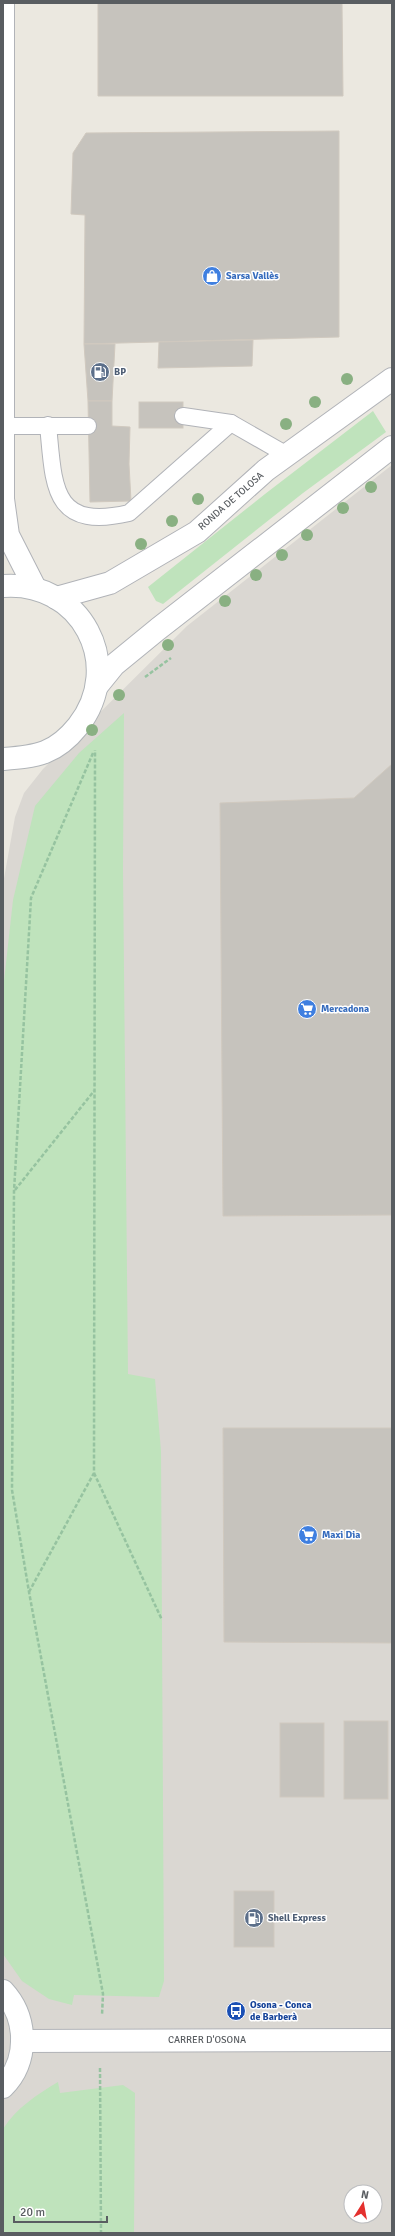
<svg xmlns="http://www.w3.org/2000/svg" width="395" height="2236" font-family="Signika,sans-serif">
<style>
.industrial{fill:#dad7d2;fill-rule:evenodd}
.green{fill:#bfe3bc}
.building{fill:#c6c3bd;stroke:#d0c9bf}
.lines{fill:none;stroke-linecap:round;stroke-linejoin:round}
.lane-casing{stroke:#b1b3b8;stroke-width:18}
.street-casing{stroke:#b1b3b8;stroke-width:24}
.secondary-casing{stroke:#b0b4b8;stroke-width:24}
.path{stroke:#96c3a0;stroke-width:2.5;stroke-dasharray:4 2;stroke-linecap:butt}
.lane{stroke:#fff;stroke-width:16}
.street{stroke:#fff;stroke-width:22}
.secondary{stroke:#fff;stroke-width:22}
.tree{fill:#89b082}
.labels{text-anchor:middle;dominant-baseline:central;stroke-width:3;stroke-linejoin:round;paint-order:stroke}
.shop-label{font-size:10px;font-weight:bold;fill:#366cbe;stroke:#fff;text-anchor:start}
.service-label{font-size:10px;font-weight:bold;fill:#4e5e75;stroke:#fff;text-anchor:start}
.street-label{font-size:10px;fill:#595d61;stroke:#fff}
.transit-label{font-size:10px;font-weight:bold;fill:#164399;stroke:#fff;text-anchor:start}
</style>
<rect width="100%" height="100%" fill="#ebe8e0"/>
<path class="industrial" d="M392,465V2233H3V884L15,817L24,793L43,769L187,626ZM351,2192H375V2216H351Z"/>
<g class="green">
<path d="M373,411L386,432L303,493L163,604L156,601L148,587L265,494Z"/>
<path d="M124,713L123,869L128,1374L155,1379L161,1451L164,1981L159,1997L74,1995L72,2005L49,1999L22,1981L3,1954V990L13,900L35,806L79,753Z"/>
<path d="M58,2082L60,2093L123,2085L135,2093L134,2233H3V2129C16,2108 38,2094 58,2082Z"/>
</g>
<g class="building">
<path d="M98,3H342L343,96H98Z"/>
<path d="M339,131V337L84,344L85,215L71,214L73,153L86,133Z"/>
<path d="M253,340L252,366L158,368L159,342Z"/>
<path d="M84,344H115L112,401H88Z"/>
<path d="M88,401H112V426L130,427L129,464L131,501L90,502Z"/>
<rect x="139" y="402" width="44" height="26"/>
<path d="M392,764V1215L223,1216L220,803L354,798Z"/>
<path d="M223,1428H392V1643L224,1642Z"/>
<rect x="344" y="1721" width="44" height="78"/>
<rect x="280" y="1723" width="44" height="74"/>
<rect x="234" y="1891" width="40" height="56"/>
</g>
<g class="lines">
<g class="lane-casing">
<g id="lane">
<path d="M183,416L231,423L287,455"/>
<path d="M48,425C54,485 51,531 129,513L231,423"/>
<path d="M4,426H88"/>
</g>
</g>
<g class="street-casing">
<g id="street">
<path d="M3,3V499L8,535L35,588"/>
<path d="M56,598L110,583L197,532L266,470L392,379"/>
<path d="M97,686L114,665L158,629L392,447"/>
<path d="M22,2041L392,2040"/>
</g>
</g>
<g class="secondary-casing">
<g id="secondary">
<path d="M3,586C81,580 126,665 78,726C70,736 58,747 45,752C32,757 17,758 3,759"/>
<path d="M3,1991C28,2018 29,2061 3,2087"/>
</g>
</g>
<g class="path">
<path d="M145,677L171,658"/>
<path d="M93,753L31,898L14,1191L12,1490L29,1592L103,1994L102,2015"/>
<path d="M15,1190L94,1091"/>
<path d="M94,1473L162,1620"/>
<path d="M29,1592L94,1473L95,750"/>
<path d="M100,2068L101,2233"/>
</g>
<use href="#lane" class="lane"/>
<use href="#street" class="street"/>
<use href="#secondary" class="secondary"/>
</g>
<g class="tree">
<circle cx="347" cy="379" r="6"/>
<circle cx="315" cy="402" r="6"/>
<circle cx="286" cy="424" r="6"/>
<circle cx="371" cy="487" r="6"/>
<circle cx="198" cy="499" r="6"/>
<circle cx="343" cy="508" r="6"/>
<circle cx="172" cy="521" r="6"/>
<circle cx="307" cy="535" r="6"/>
<circle cx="141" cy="544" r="6"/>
<circle cx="282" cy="555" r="6"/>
<circle cx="256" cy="575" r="6"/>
<circle cx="225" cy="601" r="6"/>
<circle cx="168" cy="645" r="6"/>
<circle cx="119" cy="695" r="6"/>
<circle cx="92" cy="730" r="6"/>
</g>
<defs>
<g id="shop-disc" transform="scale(1)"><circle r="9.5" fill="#3f7fe0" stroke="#fff"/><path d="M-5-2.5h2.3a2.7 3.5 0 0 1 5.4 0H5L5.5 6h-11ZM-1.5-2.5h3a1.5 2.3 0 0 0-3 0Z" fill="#fff"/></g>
<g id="fuel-disc" transform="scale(1)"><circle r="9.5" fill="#5c6f8a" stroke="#fff"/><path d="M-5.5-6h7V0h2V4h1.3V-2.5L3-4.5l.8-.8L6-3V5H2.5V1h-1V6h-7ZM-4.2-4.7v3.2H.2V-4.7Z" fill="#fff"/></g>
<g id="supermarket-disc" transform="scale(1)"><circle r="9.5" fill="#3f7fe0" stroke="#fff"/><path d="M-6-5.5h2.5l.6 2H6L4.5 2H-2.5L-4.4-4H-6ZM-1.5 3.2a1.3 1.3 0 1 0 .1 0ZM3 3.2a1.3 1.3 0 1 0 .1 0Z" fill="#fff"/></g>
<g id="bus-disc" transform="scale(1)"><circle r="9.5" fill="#1a4fb4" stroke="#fff"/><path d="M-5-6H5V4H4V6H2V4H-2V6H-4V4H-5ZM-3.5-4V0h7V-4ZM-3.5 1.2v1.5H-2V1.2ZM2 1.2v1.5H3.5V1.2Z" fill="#fff"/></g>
</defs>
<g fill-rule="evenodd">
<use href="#shop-disc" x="212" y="276"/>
<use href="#fuel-disc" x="100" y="372"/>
<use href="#supermarket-disc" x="307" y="1009"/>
<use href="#supermarket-disc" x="308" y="1535"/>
<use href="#fuel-disc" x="254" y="1918"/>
<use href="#bus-disc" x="236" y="2011"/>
</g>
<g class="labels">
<g class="shop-label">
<text x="226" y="276">Sarsa Vallès</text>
<text x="321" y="1009">Mercadona</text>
<text x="322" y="1535">Maxi Dia</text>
</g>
<g class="service-label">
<text x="114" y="372">BP</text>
<text x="268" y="1918">Shell Express</text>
</g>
<g class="street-label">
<text transform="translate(231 501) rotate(-41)">RONDA DE TOLOSA</text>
<text x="207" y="2040">CARRER D'OSONA</text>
</g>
<g class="transit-label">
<text x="250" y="2005">Osona - Conca<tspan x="250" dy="12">de Barberà</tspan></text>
</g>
</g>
<rect width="395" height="2236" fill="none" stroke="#595d61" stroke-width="8"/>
<g transform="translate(363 2204) rotate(11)"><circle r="19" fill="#ffffff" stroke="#bdbec0"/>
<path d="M0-3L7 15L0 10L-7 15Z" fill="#e4302e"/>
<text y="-6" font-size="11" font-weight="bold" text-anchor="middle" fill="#595d61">N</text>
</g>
<path d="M14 2216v6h93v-6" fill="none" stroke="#595d61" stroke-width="2"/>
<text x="20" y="2216" font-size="12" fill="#595d61" stroke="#ffffff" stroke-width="3" paint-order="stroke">20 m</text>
</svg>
